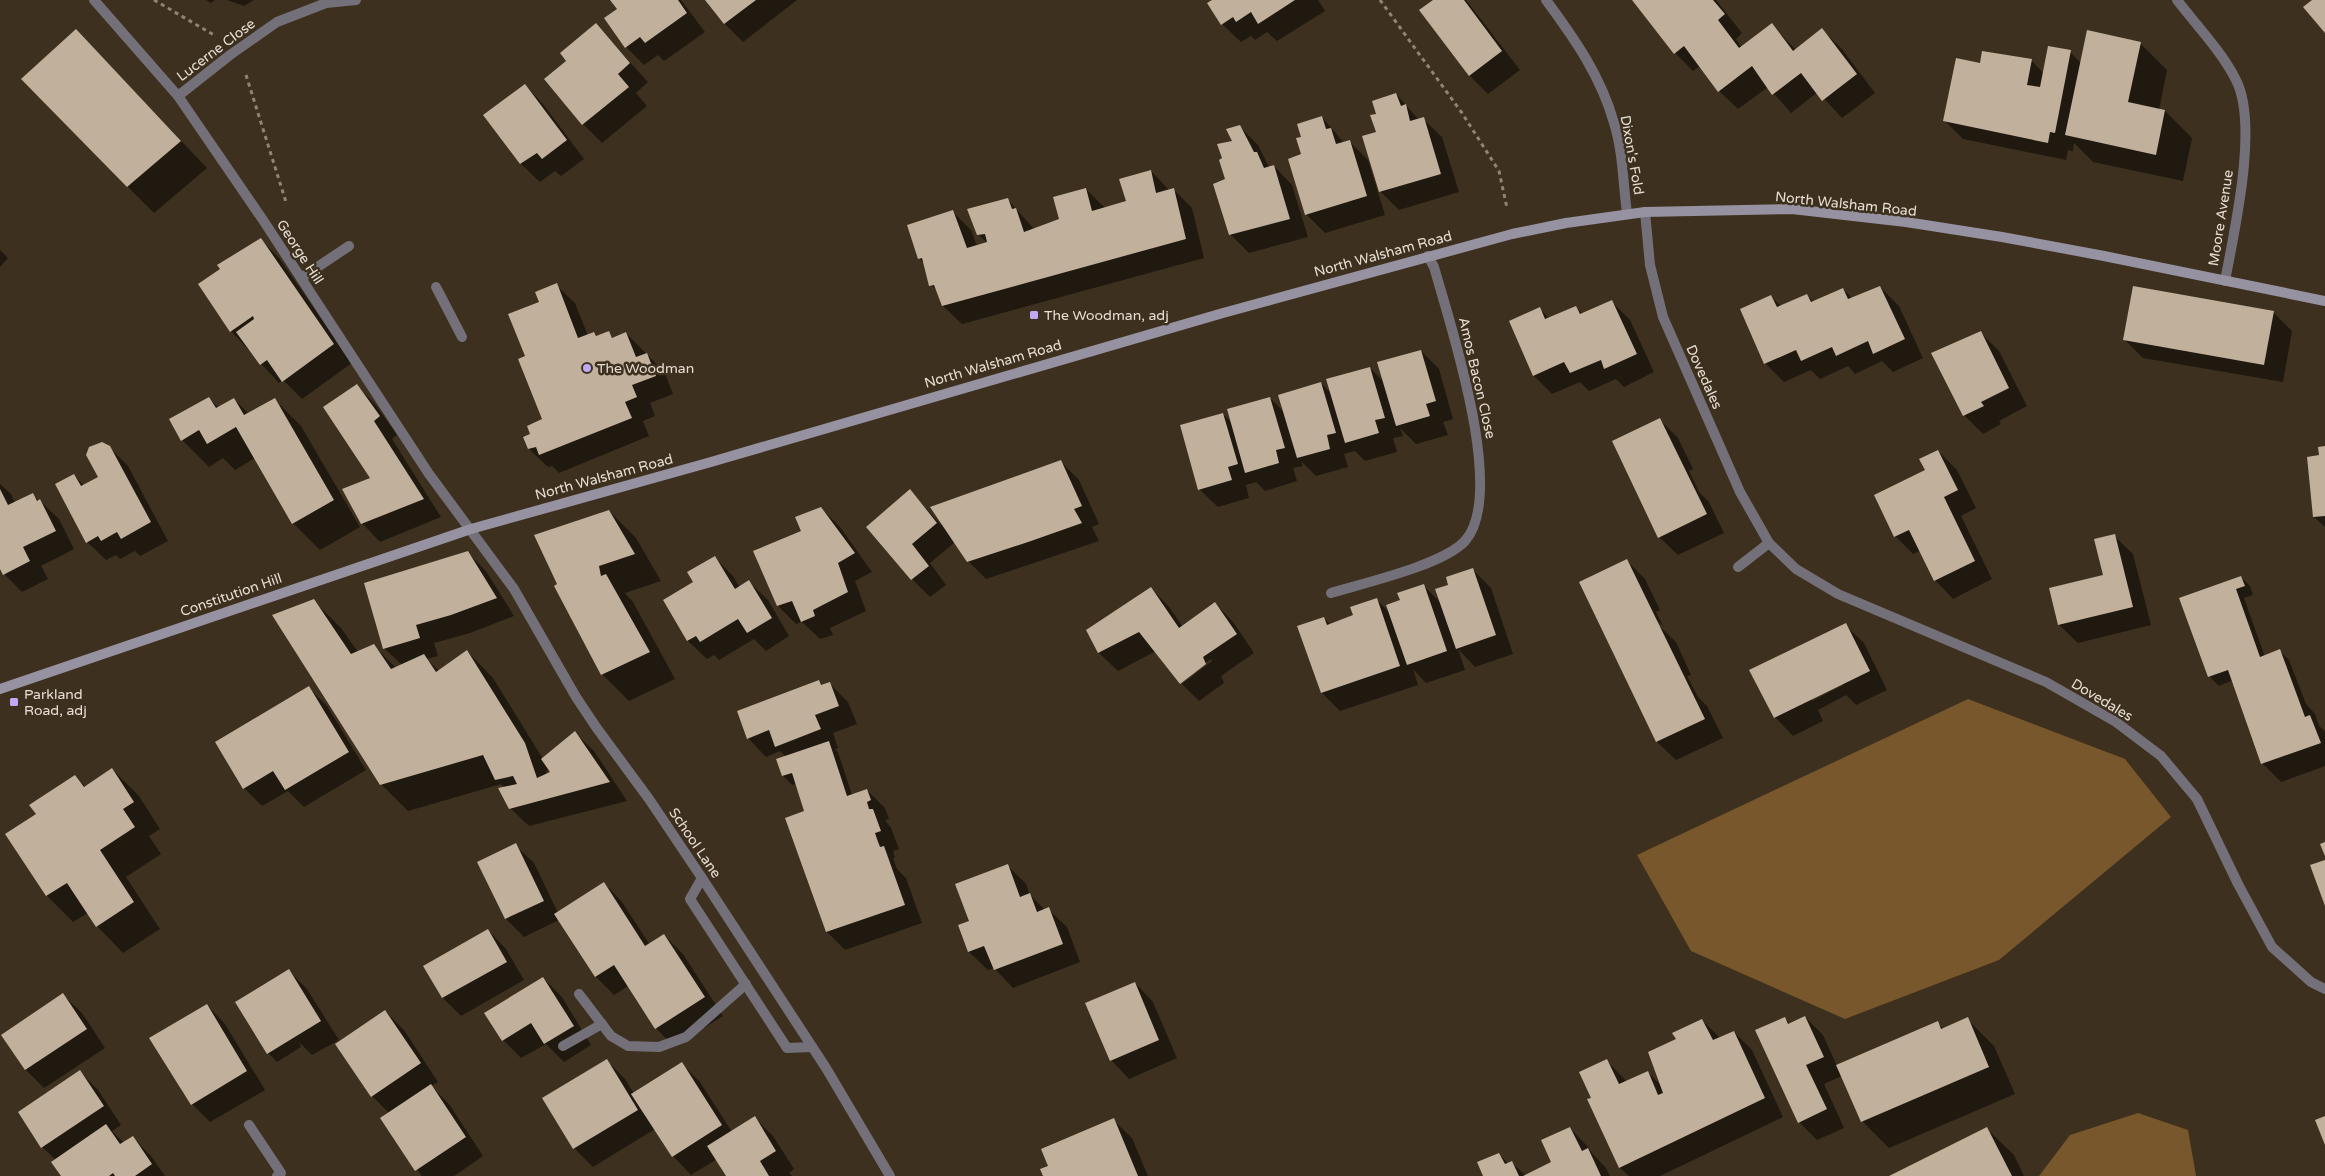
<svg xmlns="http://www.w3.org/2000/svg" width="2325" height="1176" font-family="'Varela Round',sans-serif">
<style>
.forest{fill:#77572b}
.shadow{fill:#0007;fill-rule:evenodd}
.building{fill:#c1b19c}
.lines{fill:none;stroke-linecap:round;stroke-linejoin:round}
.path{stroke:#8f8475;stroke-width:3;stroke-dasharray:4 4;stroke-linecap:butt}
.service{stroke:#737079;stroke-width:10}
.minor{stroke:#737079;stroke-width:10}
.secondary{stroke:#9692a1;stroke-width:10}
.poi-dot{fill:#c1a8f3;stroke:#3d301e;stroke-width:2}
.labels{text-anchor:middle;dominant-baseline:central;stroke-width:5;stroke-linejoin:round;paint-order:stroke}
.street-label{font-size:14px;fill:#e7ded4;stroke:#3d301e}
.poi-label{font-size:14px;fill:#e7ded4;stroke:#3d301e;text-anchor:start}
</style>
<rect width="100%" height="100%" fill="#3d301e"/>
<g class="forest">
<path d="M1968,699L2125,759L2171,817L1999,960L1845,1019L1691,951L1637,855Z"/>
<path d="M2138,1113L2188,1130L2196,1176H2039L2070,1135Z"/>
</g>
<g class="shadow">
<path d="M206,0H215L211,3Z"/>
<path d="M227,0H254L244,6Z"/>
<path d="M612,0H681L705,32L664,61L658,55L644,65L626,47L619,9Z"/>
<path d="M707,0H797L743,42L725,24Z"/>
<path d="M1214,0H1318L1325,11L1277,41L1267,32L1255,40L1251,36L1241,42L1222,24Z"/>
<path d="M1435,0H1466L1520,70L1488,94L1470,76L1421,11Z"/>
<path d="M1634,0H1716L1742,33L1736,39L1742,48L1772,25L1796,50L1822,30L1841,48L1875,93L1842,118L1818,92L1791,113L1768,87L1738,109L1719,91L1700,66L1693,71L1675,53Z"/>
<path d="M596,25L648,82L636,93L647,106L602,143L583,124L546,79L568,61Z"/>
<path d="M76,30L207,168L154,213L127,186Z"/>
<path d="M2140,43L2167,70L2159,110L2165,111L2192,138L2183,181L2093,162L2074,143L2073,151L2068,150L2066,160L1963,139L1945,121L1981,64L2031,60L2044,74L2070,52L2081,63Z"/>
<path d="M525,85L543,104L584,159L561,176L555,171L540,182L521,164L485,115Z"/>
<path d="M1396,94L1419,120L1423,119L1442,137L1459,192L1399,210L1381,192L1364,137L1377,133V115Z"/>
<path d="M1322,117L1344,143L1349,141L1368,160L1385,215L1325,233L1307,215L1303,138Z"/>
<path d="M1240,127L1258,145L1268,165L1271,167L1274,166L1292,185L1308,237L1249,253L1230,234L1226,180L1234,142Z"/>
<path d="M1151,171L1169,190L1173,189L1192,208L1204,258L962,324L943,306L939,293L931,285L925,265L919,258L952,211L971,230L977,246L987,243L978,234L1007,199L1035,230L1061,220L1086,189L1105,208L1127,202Z"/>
<path d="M261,240L279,258L352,363L302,399L283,380L279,383L231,331Z"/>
<path d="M0,250L8,258L0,267Z"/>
<path d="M556,285L575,303L588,336L594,333L597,336L608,333L614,339L626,333L665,373L673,394L650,403L655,416L643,421L649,436L559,473L552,466L548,467L529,449L525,438L532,435L544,420L527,357L540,303Z"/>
<path d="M1880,287L1899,306L1923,358L1893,372L1882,361L1855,374L1848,366L1820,379L1811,370L1784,382L1765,363L1771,297L1781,306L1807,295L1814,302L1843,289L1853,299Z"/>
<path d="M1611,301L1630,320L1654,372L1624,387L1616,379L1589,391L1580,382L1552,394L1534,376L1510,322L1540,309L1550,319L1575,307L1583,314Z"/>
<path d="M2273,312L2292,331L2283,382L2143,358L2124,339Z"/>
<path d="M1980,332L1999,351L2027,406L1999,421L2001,424L1983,434L1964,415Z"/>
<path d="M1421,351L1439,369L1453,419L1443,422L1448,435L1416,444L1400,428L1403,436L1393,438L1397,452L1365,461L1355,451L1344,454L1348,467L1316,476L1301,461L1303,466L1293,468L1297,481L1265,491L1256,482L1246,485L1249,498L1218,507L1199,489L1223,414L1232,423L1270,398L1285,413L1321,383L1332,394L1370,368L1385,383Z"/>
<path d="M357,386L375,404L397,435L392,439L441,517L380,542L362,523L372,479Z"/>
<path d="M208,398L219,408L234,399L249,414L274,399L301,426L360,527L320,550L293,523L255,458L235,470L223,458L209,467L182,440Z"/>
<path d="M1660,420L1678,438L1693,469L1689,471L1699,492L1709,502L1724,533L1678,555L1659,537Z"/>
<path d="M109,447L128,466L168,541L140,556L135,551L120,559L116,555L106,560L87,542L74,475L84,486L99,477Z"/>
<path d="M2325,448V527L2314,517L2321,457Z"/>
<path d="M1938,451L1957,470L1976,508L1961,516L1992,579L1953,599L1935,580L1920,551L1913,554L1895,536Z"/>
<path d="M1061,462L1079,480L1099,524L1092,527L1099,541L986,579L968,561L955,542L930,563L946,585L930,597L912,579L910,491L941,525Z"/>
<path d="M0,484L11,494L15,503L32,495L40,501L59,519L74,549L41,566L48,579L22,592L4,574L0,566Z"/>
<path d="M821,508L840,527L872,572L855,581L866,611L830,628L833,635L820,639L802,622L796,624L778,606L803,531Z"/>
<path d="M609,511L636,538L661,581L625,593L633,602L675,679L629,701L602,674L555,587Z"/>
<path d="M2114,536L2133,554L2151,625L2078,643L2059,625L2051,589L2104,576Z"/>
<path d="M467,552L486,571L514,616L470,633L434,643L438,656L427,659L439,671L467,651L493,678L543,759L575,733L594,751L627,801L529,826L510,808L505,788L501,784L408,811L381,784L314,601L341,628L358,652L374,646L396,668L402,665L384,648ZM550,770L552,773L547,775L546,771Z"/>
<path d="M714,557L733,576L740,588L749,582L768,600L789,636L766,651L754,639L719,660L714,655L707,659L688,641L664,601L695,583Z"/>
<path d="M1627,561L1645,579L1660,610L1656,612L1663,626L1656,620V623L1676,642L1691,675L1687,676L1698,697L1707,706L1723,738L1676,760L1657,742L1610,645Z"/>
<path d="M1472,569L1491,588L1513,654L1475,667L1458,649L1465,670L1426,683L1413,669L1418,685L1340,711L1322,693L1324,618L1331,625L1355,616L1377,600L1391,614L1401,601L1423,585L1441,603L1450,586Z"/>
<path d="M2241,577L2250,586L2253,595L2244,598L2265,657L2280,651L2289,660L2306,704L2315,714L2319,726L2325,731V766L2281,782L2262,763L2233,680L2219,686L2210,677L2181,598Z"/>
<path d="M1151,588L1169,607L1183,627L1215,603L1233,622L1254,653L1221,676L1224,683L1199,701L1182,684L1212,661L1211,659L1181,681V683L1156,651L1118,671L1099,653L1088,630Z"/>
<path d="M1845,625L1864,643L1887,690L1856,705L1846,695L1818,710L1823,721L1793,736L1775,717ZM1841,683L1843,685L1812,701V698Z"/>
<path d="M818,682L823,686L830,684L848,702L857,724L833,733L838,748L835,749L838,752L852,795L867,790L885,808L889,819L885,820L891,828L899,849L893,851L895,858H893L897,869L906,878L922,923L845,950L827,932L804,865L805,812L796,784L792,785L783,776L778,760L786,757L780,751L766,757L748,738Z"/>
<path d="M309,688L327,706L366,770L304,807L288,791L262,806L244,788Z"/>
<path d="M112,769L139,796L160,829L149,836L161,854L126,877L160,929L123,953L97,926L88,913L73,922L47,896L37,814L75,777L86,787Z"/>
<path d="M515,845L534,863L558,913L604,883L622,902L650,945L664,935L683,954L723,1016L674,1047L656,1028L628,986L614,995L595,976L559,920L524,937L506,919L478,862Z"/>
<path d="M1007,865L1026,884L1030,895L1045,910L1048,909L1067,927L1080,962L1013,988L994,968L988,970L969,952L959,926L971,922Z"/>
<path d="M488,930L506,949L524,980L461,1016L443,998L425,967Z"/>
<path d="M289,971L307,989L339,1040L312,1055L299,1042L301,1047L277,1062L268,1053Z"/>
<path d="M543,978L562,997L591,1045L564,1062L546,1044L521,1058L503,1040Z"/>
<path d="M1135,983L1153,1002L1177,1058L1129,1079L1111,1060Z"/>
<path d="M63,995L82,1013L105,1048L44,1088L26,1070L3,1035Z"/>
<path d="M207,1005L225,1024L265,1090L210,1122L192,1104Z"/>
<path d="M385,1011L404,1030L438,1082L431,1086L449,1104L483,1156L454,1176H422L381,1119L389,1113L372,1096Z"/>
<path d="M1805,1017L1823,1035L1837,1066L1937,1023L1944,1029L1967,1019L1994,1046L2015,1094L1889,1148L1862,1121L1842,1076L1824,1084L1844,1128L1817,1140L1799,1122L1785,1018L1790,1024Z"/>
<path d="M1702,1020L1720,1038L1734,1032L1752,1050L1783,1117L1660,1176H1629L1620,1168L1589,1100L1593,1098L1607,1061L1627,1082L1647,1072L1662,1086L1678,1040Z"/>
<path d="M606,1060L625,1079L634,1094L681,1063L700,1082L732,1132L755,1118L773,1136L794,1169L789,1173L792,1176H728L717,1159L691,1175L673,1156L655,1129L593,1167L574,1148Z"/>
<path d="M80,1072L98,1090L121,1125L112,1131L124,1143L132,1137L151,1156L165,1176H62L56,1160L42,1147Z"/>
<path d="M1113,1120L1132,1138L1148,1176H1045L1050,1167Z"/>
<path d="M1570,1128L1588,1147L1592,1153L1606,1168L1610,1176H1526L1551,1164Z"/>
<path d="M1987,1129L2014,1155L2024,1176H1892Z"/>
<path d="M1499,1154L1509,1164L1512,1163L1526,1176H1485Z"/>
</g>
<g class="building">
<path d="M610,0H678L687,13L645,43L640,37L625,48L604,18L617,9Z"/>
<path d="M705,0H756L724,24Z"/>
<path d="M1212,0H1295L1258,24L1251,12L1236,22L1233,17L1221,25L1207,3Z"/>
<path d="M1433,0H1464L1502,51L1469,76L1419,10Z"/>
<path d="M1632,0H1713L1725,14L1718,20L1739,48L1772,23L1793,51L1822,28L1857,74L1822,101L1801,73L1772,95L1752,66L1718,92L1684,46L1674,54Z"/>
<path d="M2312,0H2325V33L2303,7Z"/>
<path d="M596,23L630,63L618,74L629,87L582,125L544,79L566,61L560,53Z"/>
<path d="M76,29L181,141L127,187L21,79Z"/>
<path d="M2087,30L2141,42L2128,102L2165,110L2156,155L2065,135Z"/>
<path d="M2048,46L2071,50L2055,133L2050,132L2048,143L1943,121L1956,58L1980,63L1982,51L2032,59L2027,85L2040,87Z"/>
<path d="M525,84L567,140L542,159L537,153L520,164L483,115Z"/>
<path d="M1396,93L1401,106L1406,104L1410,121L1424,117L1441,174L1379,192L1362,136L1376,132L1370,115L1376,114L1372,101Z"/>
<path d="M1322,116L1326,129L1331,128L1336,144L1350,140L1367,196L1305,215L1288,159L1301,154L1296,138L1301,137L1297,124Z"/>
<path d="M1240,125L1254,152H1257L1264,168L1274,165L1290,219L1229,235L1213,184L1225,179L1219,160L1222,158L1217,144L1232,141L1226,129Z"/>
<path d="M1151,170L1156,193L1174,188L1186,239L942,306L934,285L929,286L922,258L918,259L907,225L953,210L967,248L987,242L985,234L977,235L967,209L1008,198L1012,209L1016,208L1024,232L1059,219L1053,197L1086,188L1092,211L1126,201L1119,179Z"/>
<path d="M261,238L334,344L282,382L267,360L260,365L236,332L254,319L253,316L230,332L198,284L220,269L217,265Z"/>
<path d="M557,283L578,338L594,332L596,336L609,331L612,338L626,332L636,357L647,353L656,376L632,385L637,397L625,402L632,418L539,455L536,447L528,449L523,437L530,434L527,426L542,419L518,359L525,356L508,314L539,302L535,292Z"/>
<path d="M1880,286L1905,339L1873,354L1868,341L1836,356L1832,347L1801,361L1796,350L1764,364L1740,309L1771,295L1777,307L1807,294L1811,302L1843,288L1848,299Z"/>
<path d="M2133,286L2274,311L2264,365L2123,340Z"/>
<path d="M1612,300L1637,354L1604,369L1601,360L1570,373L1564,362L1533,376L1509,321L1540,307L1545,319L1576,306L1580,314Z"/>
<path d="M1981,331L2009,388L1981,402L1984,406L1963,416L1931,353Z"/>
<path d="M1421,350L1436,401L1426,404L1430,416L1396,426L1377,362Z"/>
<path d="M1370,367L1385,418L1375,420L1379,433L1345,443L1326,379Z"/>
<path d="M1321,382L1336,433L1327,435L1330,449L1297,458L1278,395Z"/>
<path d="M357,384L380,416L374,421L424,499L361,524L342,489L370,478L323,407Z"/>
<path d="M209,397L216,408L234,398L244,415L275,398L334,500L292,524L236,427L207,444L199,430L181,441L169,419Z"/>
<path d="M1270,397L1285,448L1276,450L1279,463L1245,473L1227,409Z"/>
<path d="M1223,413L1238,464L1228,467L1232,480L1198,490L1180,425Z"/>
<path d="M1660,418L1707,514L1658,538L1612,441Z"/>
<path d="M102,442L110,446L151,522L121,539L117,532L101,541L98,536L86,543L55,484L74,474L81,486L98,477L86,455L89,447Z"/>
<path d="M2325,446V516L2313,517L2307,457L2319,455L2318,447Z"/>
<path d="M1938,450L1958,490L1944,497L1975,561L1934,581L1909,530L1894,537L1874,495L1925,470L1919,459Z"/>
<path d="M1061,460L1082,506L1074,509L1082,523L1031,541L967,562L930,507Z"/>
<path d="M0,489L8,505L33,493L37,501L40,499L56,531L23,547L30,561L3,575L0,569Z"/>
<path d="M910,489L937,523L912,544L929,566L911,580L866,527Z"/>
<path d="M821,507L855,553L838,563L848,592L813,610L815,616L801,622L792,601L777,606L753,551L801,531L795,517Z"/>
<path d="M609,510L635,554L599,566L601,576L606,574L650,652L601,675L554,586L557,584L534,535Z"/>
<path d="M2115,534L2133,607L2058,625L2049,588L2103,575L2094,539Z"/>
<path d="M468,551L497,598L451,615L416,625L420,638L383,649L364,583Z"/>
<path d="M715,556L735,589L749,580L772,618L747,633L738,619L700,642L696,636L687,641L663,600L693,582L687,572Z"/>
<path d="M1627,559L1705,719L1656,742L1579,582Z"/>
<path d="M1473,568L1496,635L1456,649L1435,589L1448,585L1446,577Z"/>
<path d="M2241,576L2245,586L2236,589L2260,657L2280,649L2305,717L2310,715L2321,743L2261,764L2228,670L2208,677L2179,598Z"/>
<path d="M1424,584L1447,651L1407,665L1386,605L1400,600L1397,593Z"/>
<path d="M1151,587L1179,628L1215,602L1237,634L1203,657L1206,664L1180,684L1139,632L1098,653L1086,630Z"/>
<path d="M1377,598L1400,666L1321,693L1297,626L1324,617L1327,625L1353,615L1350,607Z"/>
<path d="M314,599L351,654L374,644L391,669L424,654L436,672L467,650L525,743L537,778L550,772L541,759L575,731L610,782L509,809L498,788L517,784L513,776L495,780L483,755L380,785L272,615Z"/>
<path d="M1846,623L1870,671L1774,718L1749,670Z"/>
<path d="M819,680L821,685L830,682L839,706L815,715L821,729L775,747L769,730L747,739L737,711Z"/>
<path d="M309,686L349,752L285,790L273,771L243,789L215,742Z"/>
<path d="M829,741L847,796L867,789L871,800L867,802L869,809H873L881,831L875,833L877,839L880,847L884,846L905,905L826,932L785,818L804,811L792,773L782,776L776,759Z"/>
<path d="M112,768L134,802L123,809L135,827L100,850L134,902L96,927L67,883L46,896L5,834L36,814L29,805L75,775L84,787Z"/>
<path d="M2325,842V856L2320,844Z"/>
<path d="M516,843L544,901L505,919L477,862Z"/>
<path d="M2325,860V906L2310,865Z"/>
<path d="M1008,864L1020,897L1030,893L1037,912L1049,907L1063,944L994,970L984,946L968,952L958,925L969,921L955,884Z"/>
<path d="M604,882L645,946L664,934L705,997L655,1029L614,965L595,977L554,914Z"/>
<path d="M488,929L507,962L442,998L423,966Z"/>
<path d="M289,969L321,1021L267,1054L235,1002Z"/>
<path d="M543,977L574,1026L544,1044L531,1023L502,1041L484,1013Z"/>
<path d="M1135,982L1159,1040L1110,1061L1085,1003Z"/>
<path d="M63,993L87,1029L25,1070L1,1035Z"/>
<path d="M207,1004L247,1071L191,1105L149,1038Z"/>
<path d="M385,1010L421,1063L371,1097L335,1044Z"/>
<path d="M1805,1016L1824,1057L1806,1065L1827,1109L1798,1123L1755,1030L1785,1017L1788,1024Z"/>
<path d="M1968,1017L1989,1067L1861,1122L1836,1065L1938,1021L1941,1029Z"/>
<path d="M1702,1019L1713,1040L1734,1031L1765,1098L1619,1168L1587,1099L1591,1098L1579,1072L1607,1059L1619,1084L1648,1071L1658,1095L1663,1093L1648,1052L1676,1039L1672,1033Z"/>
<path d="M607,1059L638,1110L573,1149L542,1098Z"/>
<path d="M682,1062L722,1125L672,1157L631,1094Z"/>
<path d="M80,1070L104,1106L41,1148L18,1112Z"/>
<path d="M431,1084L466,1137L415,1171L380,1118Z"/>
<path d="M755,1116L776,1151L760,1161L769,1176H726L707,1146Z"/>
<path d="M2325,1116V1145L2315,1120Z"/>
<path d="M1114,1118L1138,1176H1043L1040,1169L1048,1166L1041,1149Z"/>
<path d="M106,1124L120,1144L133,1136L152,1164L135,1176H115L113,1173L109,1176H61L51,1162Z"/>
<path d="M1570,1127L1582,1151L1588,1148L1601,1176H1523L1551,1162L1541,1140Z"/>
<path d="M1987,1127L2012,1176H1889Z"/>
<path d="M1499,1153L1505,1164L1512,1161L1519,1176H1483L1477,1162Z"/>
</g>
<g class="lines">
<g class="path">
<path d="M154,0L214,35"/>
<path d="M1380,0L1462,113L1499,171L1507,208"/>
<path d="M246,75L286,202"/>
</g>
<g class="service">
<path d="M301,278L349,246"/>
<path d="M436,287L462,337"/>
<path d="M702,878L690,899L787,1048L812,1047"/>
</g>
<g class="minor">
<path d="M94,0L178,96L263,220L429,474L514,589L576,697L596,727L649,799L702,878L826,1068L890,1176"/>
<path d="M1546,0C1574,38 1601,76 1614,123C1623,151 1623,184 1627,213"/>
<path d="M2177,0C2197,26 2222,52 2236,80C2259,125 2234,232 2225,281"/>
<path d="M178,96L230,55L277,22L326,3L356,0"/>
<path d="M1645,212L1650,265L1663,317L1740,492L1769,543L1796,569L1838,594L2046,682L2116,722L2161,756L2197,799L2238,884L2272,947L2311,982L2325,989"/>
<path d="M1738,567L1769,543"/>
<path d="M1331,593C1364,583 1443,565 1465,541C1507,494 1450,324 1434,267L1428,256"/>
<path d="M579,994L611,1036L628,1046L659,1047L686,1037L746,984"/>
<path d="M563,1046L602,1024"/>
<path d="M249,1125L281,1173L277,1176"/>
</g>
<path class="secondary" d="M0,689L471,529L711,462L1223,313L1512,234L1566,223L1645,212L1792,209L1906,222L2002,237L2104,256L2325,301"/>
</g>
<g class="poi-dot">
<rect x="1029" y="310" width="10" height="10" rx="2.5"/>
<circle cx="587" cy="368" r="5"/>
<rect x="9" y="697" width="10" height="10" rx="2.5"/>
</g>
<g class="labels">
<g class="street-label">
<text transform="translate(216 50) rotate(-37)">Lucerne Close</text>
<text transform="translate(1632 155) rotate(80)">Dixon's Fold</text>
<text transform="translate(1846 204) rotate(6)">North Walsham Road</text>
<text transform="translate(2221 218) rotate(-81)">Moore Avenue</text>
<text transform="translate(300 252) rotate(57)">George Hill</text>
<text transform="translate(1383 254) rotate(-15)">North Walsham Road</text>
<text transform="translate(993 364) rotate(-16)">North Walsham Road</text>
<text transform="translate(1704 377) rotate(66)">Dovedales</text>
<text transform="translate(1477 378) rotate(77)">Amos Bacon Close</text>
<text transform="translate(604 477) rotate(-15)">North Walsham Road</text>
<text transform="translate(231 595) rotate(-19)">Constitution Hill</text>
<text transform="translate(2102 700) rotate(31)">Dovedales</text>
<text transform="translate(695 843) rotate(56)">School Lane</text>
</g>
<g class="poi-label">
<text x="1044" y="315">The Woodman, adj</text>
<text x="597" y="368">The Woodman</text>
<text x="24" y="694">Parkland<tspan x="24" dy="16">Road, adj</tspan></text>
</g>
</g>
</svg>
